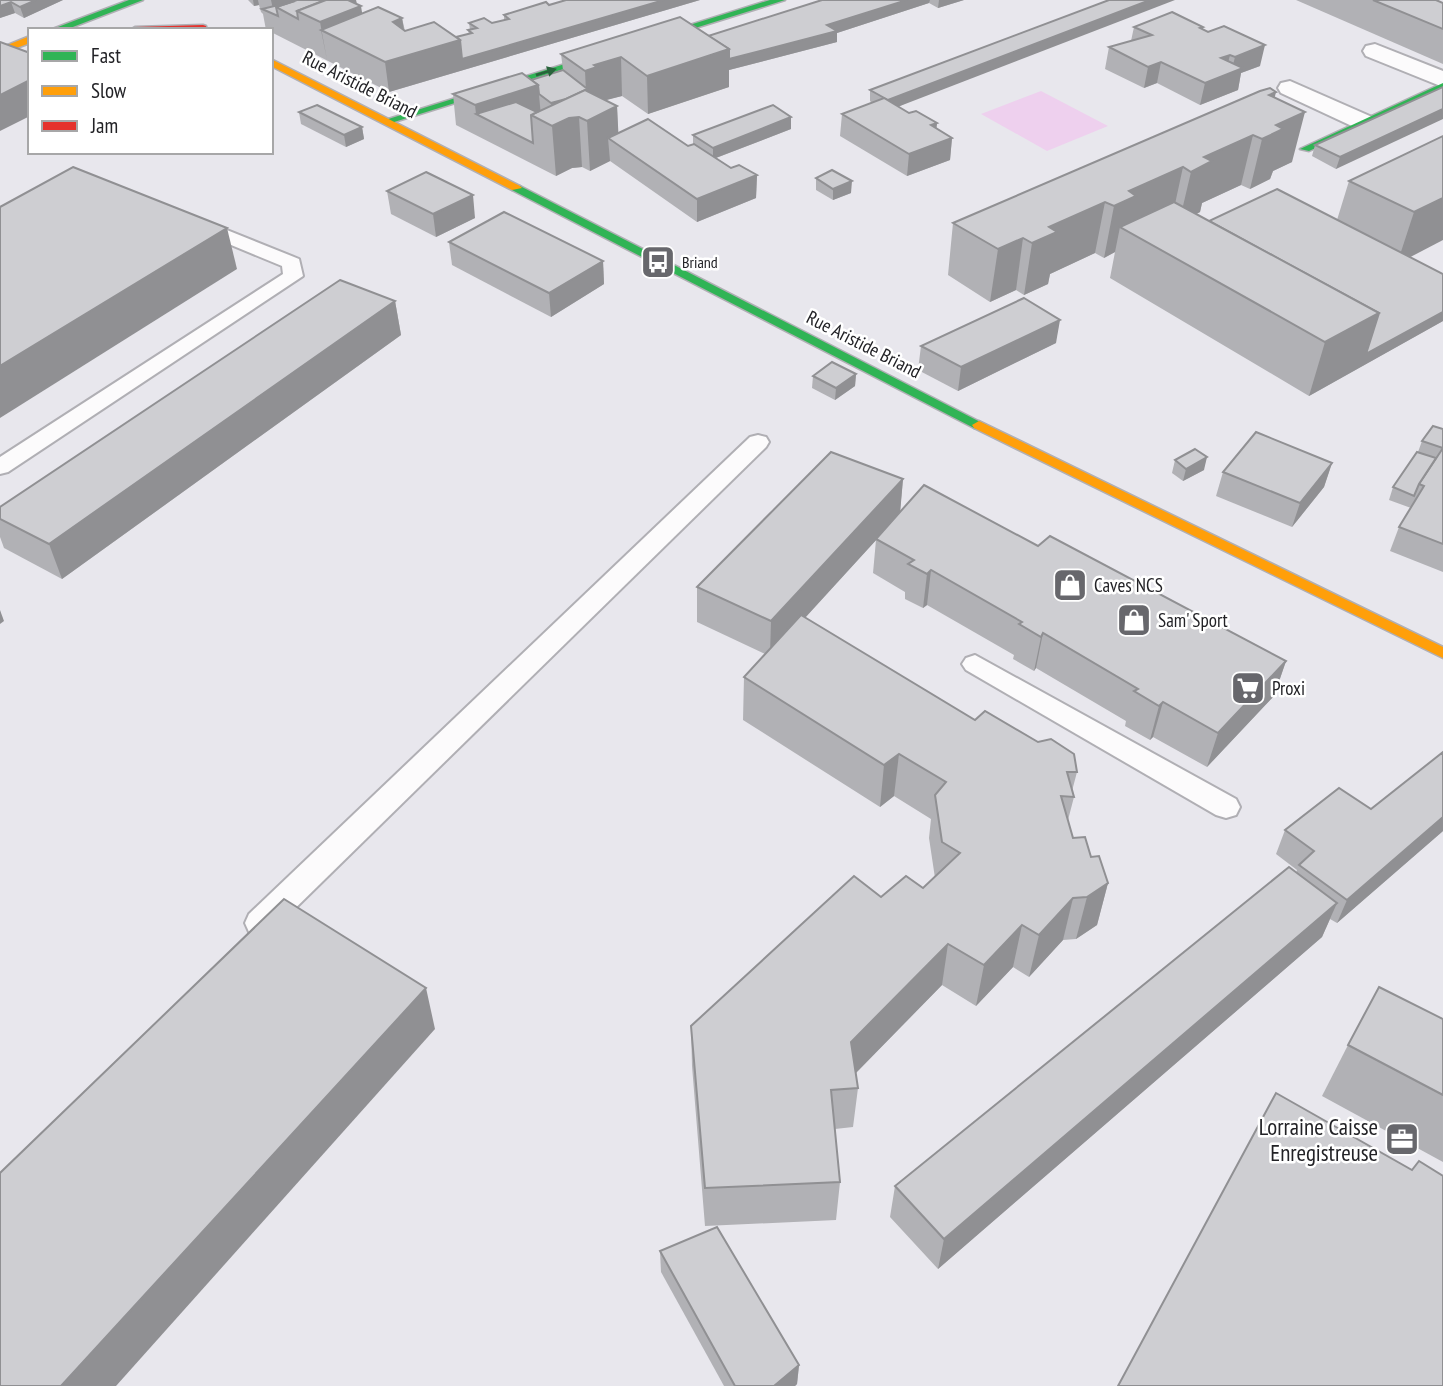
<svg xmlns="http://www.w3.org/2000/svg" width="1443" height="1386" font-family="'PT Sans Narrow',sans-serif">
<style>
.green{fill:#eed0ee}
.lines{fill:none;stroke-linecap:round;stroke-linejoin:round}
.lane-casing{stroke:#b0afb4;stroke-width:4}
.street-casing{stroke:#b0afb4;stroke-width:4}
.fast-casing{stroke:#b0afb4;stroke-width:3}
.slow-casing{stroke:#b0afb4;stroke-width:3}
.jam-casing{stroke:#b0afb4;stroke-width:3}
.lane{fill:#fcfbfc;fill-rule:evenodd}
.street{fill:#fcfbfc;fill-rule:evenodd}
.fast{fill:#30b455;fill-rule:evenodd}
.slow{fill:#ff9f0a;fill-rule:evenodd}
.jam{fill:#e5322d;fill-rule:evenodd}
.wall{fill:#b1b1b5}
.shaded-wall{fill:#909093}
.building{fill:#ceced2;stroke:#909093;stroke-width:2}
.oneway{fill:#28643b}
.labels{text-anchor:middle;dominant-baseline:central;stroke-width:5;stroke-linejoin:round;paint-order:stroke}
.far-poi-label{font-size:16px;fill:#222226;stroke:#fff;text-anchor:start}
.street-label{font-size:19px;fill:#222226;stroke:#fff}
.poi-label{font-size:19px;fill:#222226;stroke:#fff;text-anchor:start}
.near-poi-label{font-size:23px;fill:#222226;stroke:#fff;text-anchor:end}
</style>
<rect width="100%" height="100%" fill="#e8e7ed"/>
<path class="green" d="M1041,91L1108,126L1047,151L981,114Z"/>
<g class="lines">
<g class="lane-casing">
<g id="lane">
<path d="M197,218L299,259L303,276L8,472L0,474V457L283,274L282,266L190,228L187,224Z"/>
<path d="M758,435L766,437L769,442L766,447L271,932L260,935L249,932L245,923L249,914L750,437Z"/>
<path d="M975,655L1236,799L1240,807L1236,815L1226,818L1216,815L966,670L962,664L966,658Z"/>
</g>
</g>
<g class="street-casing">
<g id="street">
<path d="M1375,44L1443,71V87L1366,56L1363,51L1366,46Z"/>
<path d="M1290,81L1372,117L1376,122L1372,127H1354L1281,93L1278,88L1281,83Z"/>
</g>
</g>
<g class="fast-casing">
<g id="fast">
<path d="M129,0H143L65,30H50Z"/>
<path d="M770,0H785L391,123L382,121Z"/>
<path d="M1443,83V90L1309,151L1300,149Z"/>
<path d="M512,186H520L986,425L979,429L974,428L512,190Z"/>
</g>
</g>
<g class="slow-casing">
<g id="slow">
<path d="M30,36V43L0,54V48Z"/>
<path d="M271,59L520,186L522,188L512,190L271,66Z"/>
<path d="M979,421L1443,647V658L974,428L972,425Z"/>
</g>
</g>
<g class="jam-casing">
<path id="jam" d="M203,25L206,26L207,30H130L135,27Z"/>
</g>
<use href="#lane" class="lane"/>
<use href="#street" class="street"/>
<use href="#fast" class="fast"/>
<use href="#slow" class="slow"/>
<use href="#jam" class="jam"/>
</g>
<g class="wall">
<path d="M0,0H63L24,18L15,13L0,18Z"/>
<path d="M248,0H356L357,4L362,13L402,18L405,31L456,37L469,34L468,30H470L469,23H492L504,20V15L549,5L700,0L389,92L271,32V30H266L263,14L261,12L259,5L254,6Z"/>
<path d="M822,0H964L938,8L929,3L837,33V42L729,70V87L648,114L622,96L605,100L617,106L618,133L688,146L693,144V135L791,129L716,158L731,168L757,175L756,198L697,222L610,161L590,171L582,167L572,168L556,176L456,125L453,94L531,80L563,70L561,54L708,36Z"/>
<path d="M1109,0L898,107L909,113L937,123L936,128L952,138L950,160L907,176L840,136L842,114L872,103L870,101V90Z"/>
<path d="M1296,0H1436L1443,3V64Z"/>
<path d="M1134,27L1203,30L1260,66L1241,73L1238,90L1200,105L1157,83L1144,88L1105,69L1109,47L1131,41Z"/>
<path d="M1443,87L1336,169L1312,156L1315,145Z"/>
<path d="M1275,98L1292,162L1273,171L1270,179L1250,189L1241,185L1202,203L1200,212L1196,214L1209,221L1337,220L1349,181L1443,136L1410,257L1443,274V321L1309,396L1110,278L1115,252L1104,258L1095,253L1050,274L1048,284L1024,295L1016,290L990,302L948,275L953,223Z"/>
<path d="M299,112L362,127L364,139L346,147L301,124Z"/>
<path d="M816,178L851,193L833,200L816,190Z"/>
<path d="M387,191L475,218L436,237L391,214Z"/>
<path d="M449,242L603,261L604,284L551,317L452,265Z"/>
<path d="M395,301L401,335L62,579L4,548L0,537V507Z"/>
<path d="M1056,343L958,391L918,370L921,346Z"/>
<path d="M856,374L855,386L835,400L812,388L813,376Z"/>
<path d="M1443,429V572L1390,551L1399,527L1411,508L1389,500L1393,487L1418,452L1422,441Z"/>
<path d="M1175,460L1204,470L1183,481L1172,473Z"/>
<path d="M1332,463L1324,487L1292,527L1216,496L1223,472Z"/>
<path d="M903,479L900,511L1038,546L1286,661L1274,696L1207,767L1153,737L1150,740L1125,726L1126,721L1036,668L1034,671L1013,659L1014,655L927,605L923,608L905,599V592L873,573L876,540L805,618L975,720L1077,772L1072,791L1074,797L1068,820L1073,838L1091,857L1108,883L1097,925L1076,939L1063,940L1029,977L1013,967L976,1006L942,985L856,1073L858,1088L853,1127L835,1129L840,1182L836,1220L705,1226L692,1066L691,1026L881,897L923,888L935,878L929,838L931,819L894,796L880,807L743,720L744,677L765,654L697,622V587Z"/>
<path d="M1443,752V831L1337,923L1330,919L1322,937L938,1269L890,1217L895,1186L1296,873L1297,870L1276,854L1285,830L1371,809Z"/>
<path d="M1443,1019V1162L1322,1096L1348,1045Z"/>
<path d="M660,1251L799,1365L797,1384L795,1386H724L661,1272Z"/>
</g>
<g class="shaded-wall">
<path d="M36,0H63L24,18L20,7Z"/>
<path d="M253,0H258L259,5L254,6Z"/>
<path d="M271,0H356L357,7L361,6L367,43L321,30L327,60L320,22L297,11L276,7L274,14Z"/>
<path d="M664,0H700L389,92L385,62L460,40Z"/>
<path d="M907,0H930L929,3L837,33V42L729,70V87L648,114L647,76L729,49L827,25Z"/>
<path d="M939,0H964L938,8Z"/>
<path d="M1150,0H1175L887,111L888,100Z"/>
<path d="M11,2L15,13L0,18V6Z"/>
<path d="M402,18L407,48L393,22Z"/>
<path d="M1265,45L1260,66L1241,73L1238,90L1200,105L1205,83L1221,58L1230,55L1225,75L1231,73L1235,57Z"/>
<path d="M621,57L622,96L599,102L579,117L582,167L572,168L556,176L552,126L553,125L551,103L586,92L585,71L594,65Z"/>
<path d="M1161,62L1157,83L1144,88L1148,67Z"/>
<path d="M30,80V116L0,131V95Z"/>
<path d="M538,85L541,116L476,114L475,105Z"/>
<path d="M1276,92L1265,138L1276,125L1305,112L1292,162L1273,171L1270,179L1250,189L1262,139L1269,95Z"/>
<path d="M617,106L619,145L608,138L610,161L590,171L587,121Z"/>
<path d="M1443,109V119L1336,169L1340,157Z"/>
<path d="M791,117V129L713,159V148Z"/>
<path d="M937,123L935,144L952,138L950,160L907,176L909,154L931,125Z"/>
<path d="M362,127L364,139L346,147L344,135Z"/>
<path d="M1253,135L1241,185L1202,203L1200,212L1179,223L1191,172L1204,157Z"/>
<path d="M1183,167L1172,218L1120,227L1115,252L1104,258L1114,206L1129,191Z"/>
<path d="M757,175L756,198L697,222V199Z"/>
<path d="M852,181L851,193L833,200V189Z"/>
<path d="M473,195L475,218L436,237L433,214Z"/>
<path d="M1443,198V240L1397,264L1414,212Z"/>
<path d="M1105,202L1095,253L1050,274L1048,284L1024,295L1032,243L1049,227Z"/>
<path d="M227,228L237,269L0,418V366Z"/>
<path d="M1023,238L1016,290L990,302L998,249Z"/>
<path d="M603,261L604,284L551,317L549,293Z"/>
<path d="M395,301L401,335L62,579L49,544Z"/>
<path d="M1443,312V321L1309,396L1325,342L1379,313Z"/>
<path d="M1060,320L1056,343L958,391L961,367Z"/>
<path d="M856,374L855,386L835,400L836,388Z"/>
<path d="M1207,457L1204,470L1183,481L1186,469Z"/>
<path d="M1332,463L1324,487L1292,527L1300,503Z"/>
<path d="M903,479L900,514L770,656L771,621Z"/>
<path d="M931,570L927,605L923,608L927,574Z"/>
<path d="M0,610L4,621L0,624Z"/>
<path d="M1043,633L1036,668L1034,671L1041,637Z"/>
<path d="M1286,661L1274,696L1207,767L1218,733Z"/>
<path d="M1163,702L1153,737L1150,740L1159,706Z"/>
<path d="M899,754L894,796L880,807L884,765Z"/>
<path d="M1443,817V831L1337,923L1347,900Z"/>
<path d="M1108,883L1097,925L1076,939L1087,897Z"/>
<path d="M1073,898L1063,940L1029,977L1039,935Z"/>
<path d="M1337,903L1322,937L938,1269L944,1239Z"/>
<path d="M1022,925L1013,967L976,1006L984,965Z"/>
<path d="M948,944L942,985L847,1082L851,1042Z"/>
<path d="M426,988L435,1029L116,1386H61Z"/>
<path d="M799,1365L797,1384L795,1386H774Z"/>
</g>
<g class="building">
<path d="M0,0H36L20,7L11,2L0,6Z"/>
<path d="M297,0H325L297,11L298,19L276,7Z"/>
<path d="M326,0H348L361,6L320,22L297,11Z"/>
<path d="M566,0H664L462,59L460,40L456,37L472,33L468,30L477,28L469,23L484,18L492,23L509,19L504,15L546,2L549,5Z"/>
<path d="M822,0H907L827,25L837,31L729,59V49L708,36Z"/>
<path d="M1109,0H1150L888,100L870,90Z"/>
<path d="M1373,0H1436L1443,3V29Z"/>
<path d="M295,1L276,7L278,16L262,9Z"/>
<path d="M378,7L402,18L393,22L405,31L434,22L460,40L385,62L321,30Z"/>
<path d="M1172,12L1203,27L1200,28L1208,32L1224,26L1265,45L1235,57L1230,55L1221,58L1243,68L1205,83L1161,62L1148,67L1109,47L1152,35L1134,27Z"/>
<path d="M680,17L729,49L647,76L621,57L594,65L597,67L585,71L561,54Z"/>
<path d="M0,42L30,53V80L0,95Z"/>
<path d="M563,70L590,91L585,90L566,99L551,103L539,94L538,85L531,80Z"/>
<path d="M522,73L538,85L475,105L453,94Z"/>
<path d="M1443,87V109L1340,157L1315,145Z"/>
<path d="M1270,88L1276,92L1269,95L1305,112L1276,125L1283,129L1262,139L1253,135L1204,157L1212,161L1191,172L1183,167L1129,191L1136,196L1114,206L1105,202L1049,227L1057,232L1032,243L1023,238L998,249L953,223L1260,91Z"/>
<path d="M585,90L617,106L587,121L579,117L569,118L552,126L531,115Z"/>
<path d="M884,98L909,113L916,111L937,123L931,125L952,138L909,154L842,114Z"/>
<path d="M516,102L537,112L531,115L533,143L476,114Z"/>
<path d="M317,105L362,127L344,135L299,112Z"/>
<path d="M773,105L791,117L713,148L693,135Z"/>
<path d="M648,119L688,146L694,144L731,168L739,165L757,175L697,199L608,138Z"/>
<path d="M1443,136V198L1414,212L1349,181Z"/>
<path d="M73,167L227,228L0,366V207Z"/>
<path d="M832,170L852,181L833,189L816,178Z"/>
<path d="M426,172L473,195L433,214L387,191Z"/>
<path d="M1277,189L1443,274V312L1366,354L1379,313L1209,221Z"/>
<path d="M1174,202L1379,313L1325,342L1120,227Z"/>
<path d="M504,212L603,261L549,293L449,242Z"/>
<path d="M340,280L395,301L49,544L0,519V507Z"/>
<path d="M1024,298L1060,320L961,367L921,346Z"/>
<path d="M832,362L856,374L836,388L813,376Z"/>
<path d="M1433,426L1443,429V544L1399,527L1424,486L1419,484L1443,448L1422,441Z"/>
<path d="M1256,432L1332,463L1300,503L1223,472Z"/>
<path d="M1195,449L1207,457L1186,469L1175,460Z"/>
<path d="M831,452L903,479L771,621L697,587Z"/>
<path d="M1417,452L1436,458L1419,484L1414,496L1393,487Z"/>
<path d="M924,485L1038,546L1050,536L1286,661L1218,733L1163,702L1159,706L1134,691L1138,689L1043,633L1041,637L1019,624L1022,622L931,570L927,574L908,564L914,560L876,539Z"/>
<path d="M801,615L975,720L985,711L1038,742L1051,739L1074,754L1077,772H1067L1074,797L1061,796L1073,838L1085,837L1091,857L1099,856L1108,883L1087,897L1073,898L1039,935L1022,925L984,965L948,944L851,1042L858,1088L831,1090L840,1182L705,1188L691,1026L854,876L881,897L906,876L923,888L960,853L942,842L935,795L946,782L899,754L884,765L744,677Z"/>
<path d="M1443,752V817L1347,900L1299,865L1314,851L1285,830L1339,788L1371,809Z"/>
<path d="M1289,867L1337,903L944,1239L895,1186Z"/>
<path d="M284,899L426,988L61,1386H0V1173Z"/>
<path d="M1379,987L1443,1019V1095L1348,1045Z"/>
<path d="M1276,1093L1412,1170L1419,1161L1443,1176V1386H1118Z"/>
<path d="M717,1227L799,1365L774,1386H735L660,1251Z"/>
</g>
<defs><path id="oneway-solid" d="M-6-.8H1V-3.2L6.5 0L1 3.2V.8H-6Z" transform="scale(1.75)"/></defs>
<use class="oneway" href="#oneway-solid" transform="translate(546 72) rotate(-17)"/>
<defs>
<g id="bus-square" transform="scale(1.75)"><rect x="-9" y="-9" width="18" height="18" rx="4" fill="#67676c" stroke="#fff"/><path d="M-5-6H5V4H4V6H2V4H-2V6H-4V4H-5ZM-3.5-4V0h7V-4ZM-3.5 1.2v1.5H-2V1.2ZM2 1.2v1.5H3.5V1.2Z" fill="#fff"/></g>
<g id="shop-square" transform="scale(1.75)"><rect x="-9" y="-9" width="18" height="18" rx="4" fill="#67676c" stroke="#fff"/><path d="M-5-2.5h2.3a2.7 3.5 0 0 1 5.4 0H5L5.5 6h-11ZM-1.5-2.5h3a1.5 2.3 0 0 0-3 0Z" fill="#fff"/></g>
<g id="supermarket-square" transform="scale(1.75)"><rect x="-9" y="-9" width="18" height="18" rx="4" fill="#67676c" stroke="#fff"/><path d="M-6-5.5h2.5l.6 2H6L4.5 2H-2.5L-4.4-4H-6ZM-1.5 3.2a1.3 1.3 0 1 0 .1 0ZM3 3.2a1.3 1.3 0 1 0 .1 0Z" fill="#fff"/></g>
<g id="office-square" transform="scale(1.75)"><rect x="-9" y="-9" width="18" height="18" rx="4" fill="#67676c" stroke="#fff"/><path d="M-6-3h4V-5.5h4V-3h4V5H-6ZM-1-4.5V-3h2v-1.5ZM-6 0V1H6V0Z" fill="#fff"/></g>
</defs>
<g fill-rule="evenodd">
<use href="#bus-square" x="658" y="262"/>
<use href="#shop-square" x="1070" y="585"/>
<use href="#shop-square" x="1134" y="620"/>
<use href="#supermarket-square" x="1248" y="688"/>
<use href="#office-square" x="1402" y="1139"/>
</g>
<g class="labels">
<g class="far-poi-label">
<text x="682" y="262">Briand</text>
</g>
<g class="street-label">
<text transform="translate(360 84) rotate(27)">Rue Aristide Briand</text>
<text transform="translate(864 344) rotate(27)">Rue Aristide Briand</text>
</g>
<g class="poi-label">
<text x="1094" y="585">Caves NCS</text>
<text x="1158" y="620">Sam' Sport</text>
<text x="1272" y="688">Proxi</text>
</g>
<g class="near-poi-label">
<text x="1378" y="1126">Lorraine Caisse<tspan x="1378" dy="26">Enregistreuse</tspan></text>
</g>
</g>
<rect x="28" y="28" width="245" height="126" fill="#ffffff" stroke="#a7a7a8" stroke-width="2"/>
<rect x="42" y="51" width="35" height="10" fill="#30b455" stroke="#a7a7a8" stroke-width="2"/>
<text x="91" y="63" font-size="21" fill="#222226">Fast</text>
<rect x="42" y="86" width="35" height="10" fill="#ff9f0a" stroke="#a7a7a8" stroke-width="2"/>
<text x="91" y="98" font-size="21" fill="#222226">Slow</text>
<rect x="42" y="121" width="35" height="10" fill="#e5322d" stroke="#a7a7a8" stroke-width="2"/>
<text x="91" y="133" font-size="21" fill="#222226">Jam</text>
</svg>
